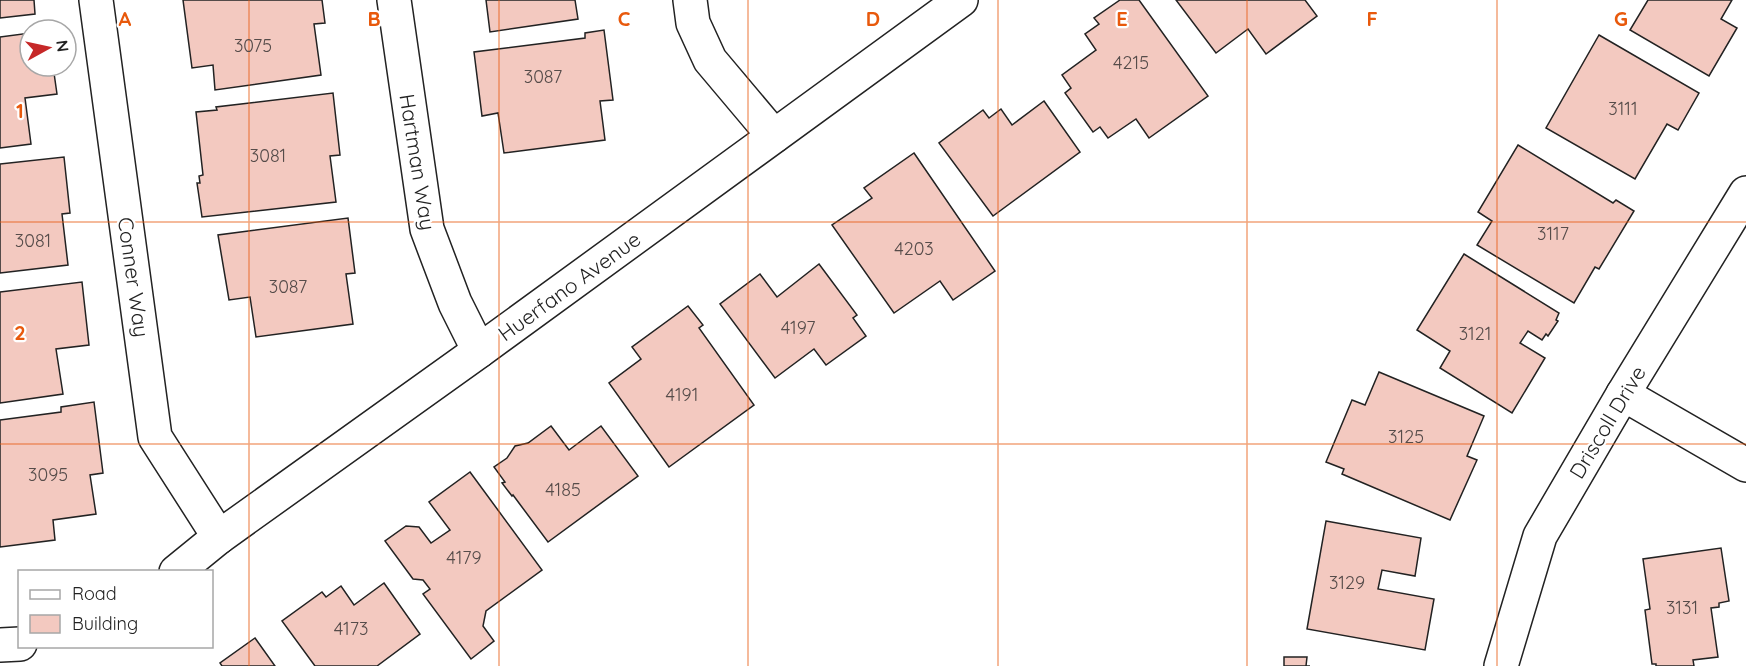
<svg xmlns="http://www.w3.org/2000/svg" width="1746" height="666" font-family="Quicksand,sans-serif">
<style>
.building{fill:#f3c9c0;stroke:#222;stroke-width:1.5}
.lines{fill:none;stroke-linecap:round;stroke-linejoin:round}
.street-casing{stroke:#222;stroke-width:36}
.secondary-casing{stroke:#222;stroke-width:36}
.street{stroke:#fff;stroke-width:33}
.secondary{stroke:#fff;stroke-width:33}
.grid{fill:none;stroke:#e8590c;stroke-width:1.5;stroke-opacity:0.55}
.labels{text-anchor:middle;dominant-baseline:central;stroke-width:4.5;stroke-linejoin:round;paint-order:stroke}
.number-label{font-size:18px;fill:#564c4a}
.street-label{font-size:21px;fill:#222;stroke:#fff}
.grid-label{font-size:20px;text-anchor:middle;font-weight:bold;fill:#e8590c;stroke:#fff;stroke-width:4.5;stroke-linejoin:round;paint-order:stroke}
</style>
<rect width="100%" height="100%" fill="#fff"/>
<g class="building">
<path d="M0,0H34L35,14L0,18Z"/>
<path d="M183,0H322L325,23L314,24L321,75L215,90L213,65L192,68Z"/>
<path d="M486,0H575L578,19L490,32Z"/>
<path d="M1120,0H1139L1208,96L1149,138L1136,119L1108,138L1100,127L1093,132L1065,93L1071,88L1062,75L1096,50L1085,34L1099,24L1094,18Z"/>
<path d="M1176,0H1305L1317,16L1266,54L1248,29L1216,53Z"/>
<path d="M1648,0H1732L1721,19L1737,28L1709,76L1630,30Z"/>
<path d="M604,30L613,100L600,101L605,140L504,153L498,113L482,116L474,52L585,38V33Z"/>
<path d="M30,33V66H53L57,94L25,98L31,144L0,148V37Z"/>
<path d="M1599,35L1699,93L1678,130L1667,124L1635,179L1546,128Z"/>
<path d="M333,93L340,155L330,156L336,202L202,217L197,183H200L199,176L203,175L196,112L217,110L216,107Z"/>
<path d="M1044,101L1080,152L993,216L939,143L983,110L989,118L1001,109L1012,125Z"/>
<path d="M1518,145L1613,203L1616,200L1634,211L1599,269L1595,267L1574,303L1477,245L1492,221L1478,212Z"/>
<path d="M914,153L995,271L953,300L940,281L894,313L832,225L872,198L864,188Z"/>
<path d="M64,157L70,213L62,214L68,265L0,273V164Z"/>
<path d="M348,218L355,273L346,274L353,324L256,337L250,297L229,300L218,235Z"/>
<path d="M1464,254L1559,313L1556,320L1558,321L1548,336L1546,334L1542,340L1528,331L1520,343L1545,358L1512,413L1440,368L1450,351L1417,330Z"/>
<path d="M819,264L857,315L853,318L866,336L826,365L814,349L775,378L720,304L760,274L777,297Z"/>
<path d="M82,282L89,345L56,349L63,394L0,403V292Z"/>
<path d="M688,306L703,325L699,328L754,405L669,467L609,383L641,359L632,347Z"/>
<path d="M1379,372L1484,416L1467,456L1477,460L1450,520L1342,474L1344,469L1326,462L1352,400L1365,405Z"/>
<path d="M94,402L103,473L90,475L96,514L53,520L55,540L0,547V420L61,412V407Z"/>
<path d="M551,426L569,450L601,426L638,476L548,542L513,495L512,496L502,483L505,482L494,467L507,458L515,446L528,443Z"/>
<path d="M470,472L542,570L486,611L483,626L494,641L471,659L423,594L430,589L423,580L413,579L385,541L406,526L419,527L431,543L450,530L429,502Z"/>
<path d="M1326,521L1421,538L1415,576L1382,570L1378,589L1434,599L1425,650L1307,629Z"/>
<path d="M1721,548L1729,601L1719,603V607L1711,608L1718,657L1693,660L1694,666H1656V664H1652L1645,610L1650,609L1643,559Z"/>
<path d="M384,583L420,634L377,666H315L282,621L322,592L326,597L341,586L354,605Z"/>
<path d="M255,638L275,666H222L220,663Z"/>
<path d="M1284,657H1307L1306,666H1310H1284Z"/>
</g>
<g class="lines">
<g class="street-casing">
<g id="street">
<path d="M96,0L155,437L219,537"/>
<path d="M394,0L427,229L455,303L479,351"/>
<path d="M690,0L693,23L710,60L774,136"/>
<path d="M1623,394L1746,465"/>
<path d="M1501,666L1540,536L1623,394L1746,193"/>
</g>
</g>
<g class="secondary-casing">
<g id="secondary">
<path d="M176,572L219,537L479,351L961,0"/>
<path d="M0,645L20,644"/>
</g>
</g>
<use href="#street" class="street"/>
<use href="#secondary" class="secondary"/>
</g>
<path class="grid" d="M249,0V666M499,0V666M748,0V666M998,0V666M1247,0V666M1497,0V666M0,222H1746M0,444H1746"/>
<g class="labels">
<g class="number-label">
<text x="253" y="45">3075</text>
<text x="1131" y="62">4215</text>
<text x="543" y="76">3087</text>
<text x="1623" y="108">3111</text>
<text x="268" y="155">3081</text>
<text x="1553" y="233">3117</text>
<text x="33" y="240">3081</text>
<text x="914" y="248">4203</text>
<text x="288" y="286">3087</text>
<text x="798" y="327">4197</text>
<text x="1475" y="333">3121</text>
<text x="682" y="394">4191</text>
<text x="1406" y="436">3125</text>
<text x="48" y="474">3095</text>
<text x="563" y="489">4185</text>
<text x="464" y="557">4179</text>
<text x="1347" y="582">3129</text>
<text x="1682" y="607">3131</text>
<text x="351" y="628">4173</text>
</g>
<g class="street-label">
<text transform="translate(418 162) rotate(81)">Hartman Way</text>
<text transform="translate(134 277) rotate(82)">Conner Way</text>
<text transform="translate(569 286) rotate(-36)">Huerfano Avenue</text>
<text transform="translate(1607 422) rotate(-59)">Driscoll Drive</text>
</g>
</g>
<g class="grid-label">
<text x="125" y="26">A</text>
<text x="374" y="26">B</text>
<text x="624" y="26">C</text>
<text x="873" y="26">D</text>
<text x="1122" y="26">E</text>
<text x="1372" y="26">F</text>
<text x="1621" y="26">G</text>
<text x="20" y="118">1</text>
<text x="20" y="340">2</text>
</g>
<rect x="18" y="570" width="195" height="78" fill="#ffffff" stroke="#a7a7a7" stroke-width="1.5"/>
<rect x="30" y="590" width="30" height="9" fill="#ffffff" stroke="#a7a7a7" stroke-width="1.5"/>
<text x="72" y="600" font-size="18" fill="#222222">Road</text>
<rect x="30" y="615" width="30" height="18" fill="#f3c9c0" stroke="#a7a7a7" stroke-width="1.5"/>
<text x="72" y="630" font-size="18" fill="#222222">Building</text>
<g transform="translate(48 48) rotate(82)"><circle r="28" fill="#ffffff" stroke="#a7a7a7" stroke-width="1.5"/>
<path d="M0-4.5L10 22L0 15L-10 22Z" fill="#c62828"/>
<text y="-9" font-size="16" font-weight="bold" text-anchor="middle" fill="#222222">N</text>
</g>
</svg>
